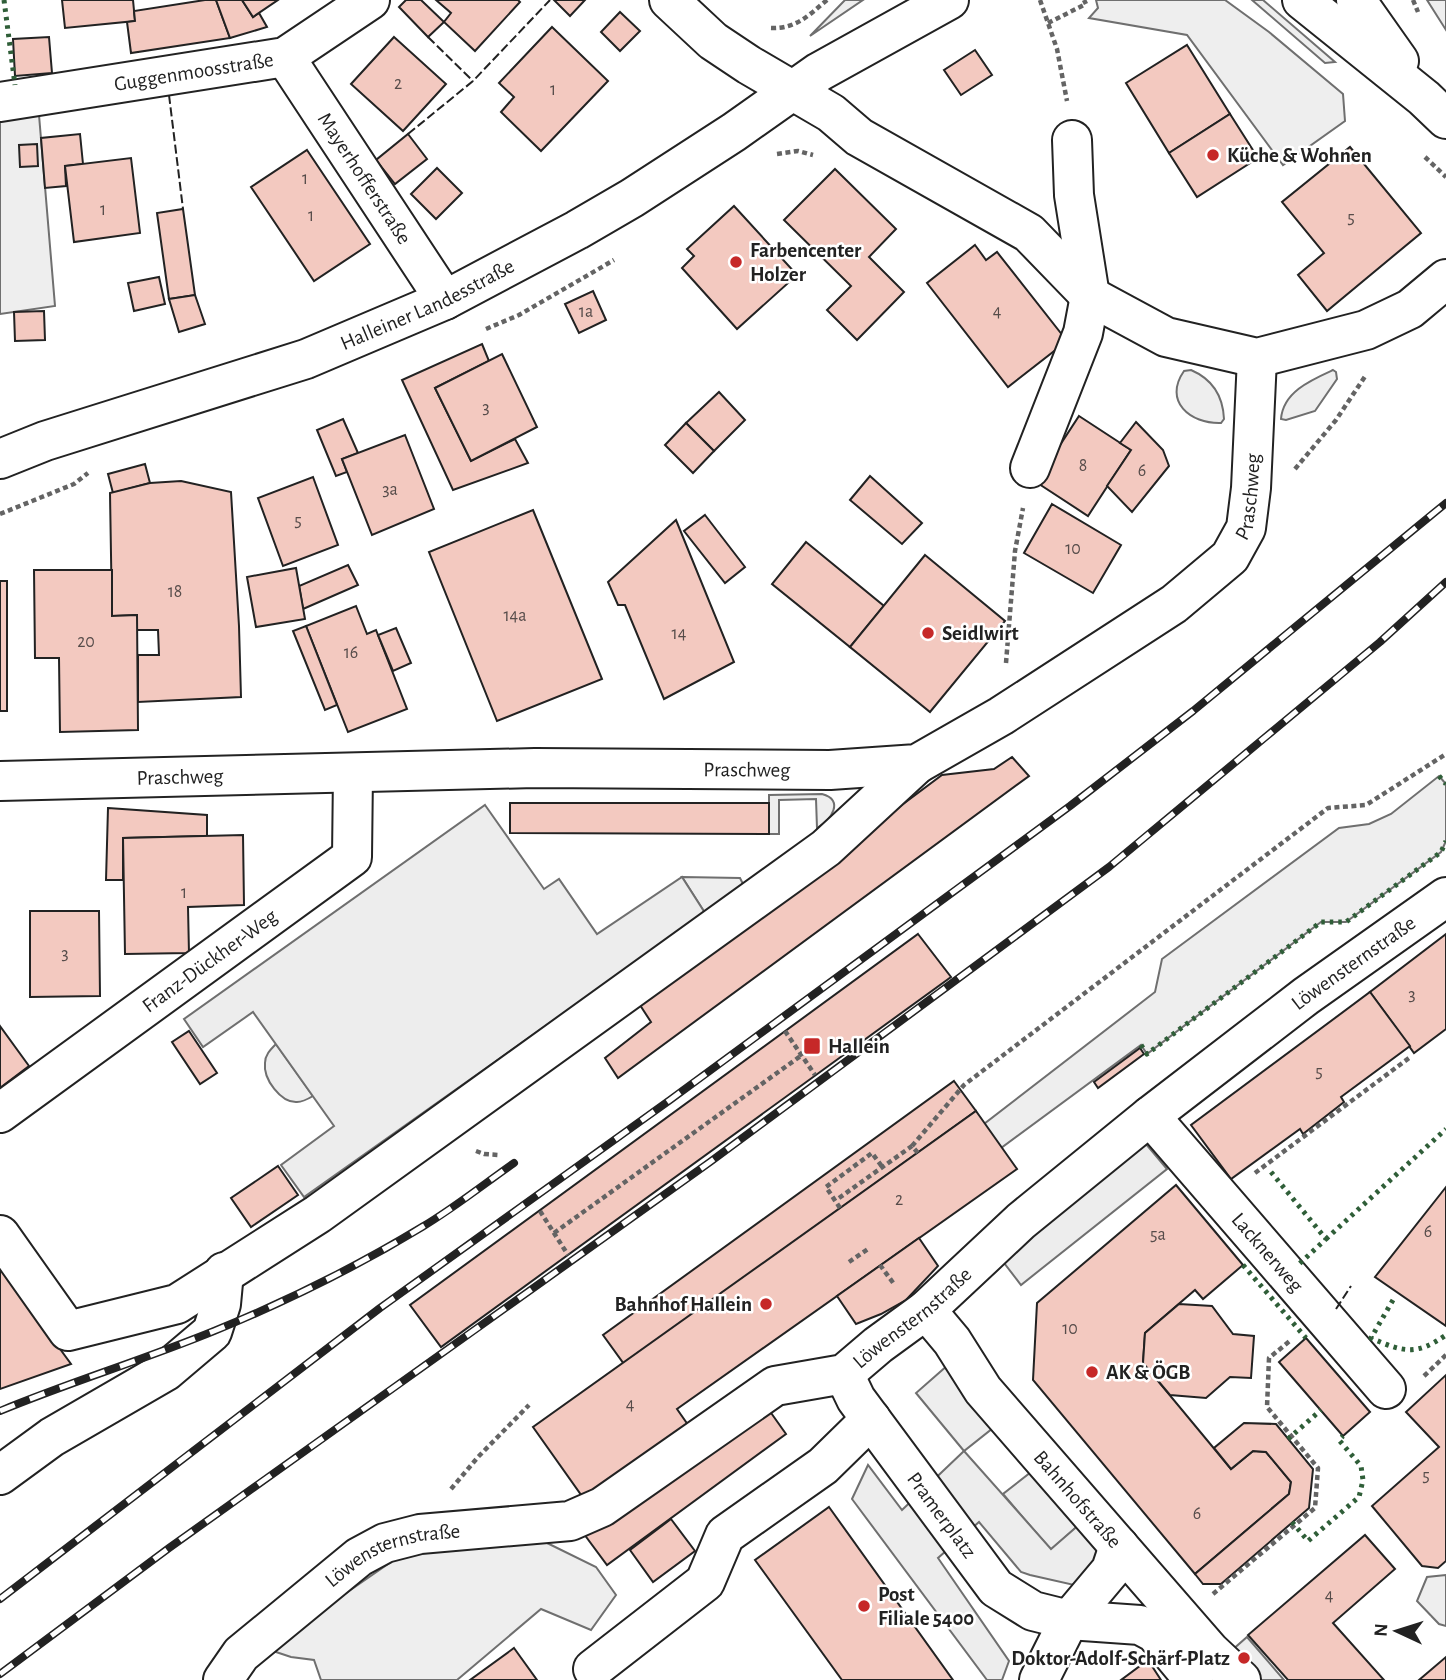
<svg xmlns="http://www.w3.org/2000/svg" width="1446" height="1680" font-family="'Alegreya Sans',sans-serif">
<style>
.green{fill:#eee;stroke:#6f6f6f;stroke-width:2}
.parking{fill:#ededed;stroke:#6f6f6f;stroke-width:2}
.building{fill:#f3c9c0;stroke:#222;stroke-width:2}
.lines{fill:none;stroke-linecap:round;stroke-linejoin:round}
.minor-casing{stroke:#222;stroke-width:42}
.major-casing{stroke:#222;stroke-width:42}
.path{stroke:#646464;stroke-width:4.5;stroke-dasharray:5 3.5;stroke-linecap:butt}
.minor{stroke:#fff;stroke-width:38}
.major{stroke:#fff;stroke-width:38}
.rail-casing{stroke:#222;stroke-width:8}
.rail{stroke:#fff;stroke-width:5;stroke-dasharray:16;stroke-linecap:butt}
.hedge{stroke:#2f5e38;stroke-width:5;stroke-dasharray:3.5 5;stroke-linecap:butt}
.fence{stroke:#222;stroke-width:2;stroke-dasharray:9 3.5;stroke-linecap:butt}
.poi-dot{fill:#c62828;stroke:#fff;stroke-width:2.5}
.labels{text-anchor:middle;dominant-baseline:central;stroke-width:5;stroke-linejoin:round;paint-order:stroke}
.number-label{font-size:18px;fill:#564c4a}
.street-label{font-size:21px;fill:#222;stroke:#fff}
.poi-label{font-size:21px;font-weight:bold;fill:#222;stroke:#fff;text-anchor:start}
</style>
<rect width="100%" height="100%" fill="#fff"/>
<g class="green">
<path d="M845,0H863L810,36Z"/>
<path d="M1096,0H1225L1269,32L1343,94L1345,121L1283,165L1187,35L1089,18L1098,8Z"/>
<path d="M1252,0H1263L1335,62L1325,63Z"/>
<path d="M1427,0H1446V30Z"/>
<path d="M39,115L55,306L0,314V120Z"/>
<path d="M1191,370C1212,379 1223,396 1224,419L1221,423C1190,424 1163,401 1184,371Z"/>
<path d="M1333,370L1336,372L1337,379L1315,411L1286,420L1281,419C1283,392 1311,380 1333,370Z"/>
<path d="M1439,776L1446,784V841L1441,852L1346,922H1321L1147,1054L1141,1045L1001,1148L984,1124L1155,992L1162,959L1339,828L1369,824L1391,814Z"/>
<path d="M822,794C845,800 831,820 817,828L816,799L779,800V834H769V795Z"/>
<path d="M682,877L740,878L743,884L705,913Z"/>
<path d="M276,1044L313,1096C308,1099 303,1102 297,1102C281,1103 263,1079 265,1063C265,1055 270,1050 276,1044Z"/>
<path d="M948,1365L998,1424L964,1451L916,1393Z"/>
<path d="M1035,1469L1081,1523L1051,1550L1003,1494Z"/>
<path d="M543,1541L596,1567L616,1595L591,1630L541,1609L457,1680H321L314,1660L291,1657L273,1651L297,1627L404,1553Z"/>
<path d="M1446,1575V1626L1439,1624L1417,1601L1427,1577Z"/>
</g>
<g class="parking">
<path d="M485,805L544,889L559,879L597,934L682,877L705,913L304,1197L281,1165L334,1126L253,1012L203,1047L184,1019Z"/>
<path d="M1146,1144L1167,1169L1021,1285L1001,1259Z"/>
<path d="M964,1451L1051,1549L1081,1523L1109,1555L1074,1585L1030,1575L1021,1572L979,1522L938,1558L1009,1661L1002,1680H987L852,1499L868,1465L902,1510Z"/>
<path d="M1247,1637L1284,1680H1198Z"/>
</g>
<g class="building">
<path d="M62,0H133L135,21L65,28Z"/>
<path d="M205,0H216L230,38L131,53L127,22L135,21L134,11Z"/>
<path d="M216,0H242L253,17L259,13L267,27L230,38Z"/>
<path d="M242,0H278L253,17Z"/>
<path d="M406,0H421L444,22L428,37L399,7Z"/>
<path d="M436,0H518L520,2L475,51L444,22L451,13Z"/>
<path d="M554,0H585L570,16Z"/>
<path d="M620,12L640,31L620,51L601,32Z"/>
<path d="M552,27L608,81L541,151L501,112L514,97L499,83Z"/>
<path d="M49,37L52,73L15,76L13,39Z"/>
<path d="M394,37L446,84L403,131L351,84Z"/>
<path d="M1187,45L1230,114L1169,153L1126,83Z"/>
<path d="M975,50L992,75L961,95L944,70Z"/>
<path d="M1230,114L1258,158L1197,197L1169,153Z"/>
<path d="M80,134L83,164L65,166L66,186L45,188L41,138Z"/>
<path d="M408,134L427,159L395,184L376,160Z"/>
<path d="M37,144L38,166L20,167L19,145Z"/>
<path d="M1350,147L1421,233L1327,311L1298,275L1324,253L1282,202Z"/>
<path d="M307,150L370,244L314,281L251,187Z"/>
<path d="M131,158L140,233L74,242L65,166Z"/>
<path d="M437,168L462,193L436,219L411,194Z"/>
<path d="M835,169L896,229L869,257L904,292L857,340L827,310L851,286L784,220Z"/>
<path d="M734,206L797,275L737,329L682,268L694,256L687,249Z"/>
<path d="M183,209L195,295L169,299L157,213Z"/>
<path d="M975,245L986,260L997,252L1067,341L1008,387L927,283Z"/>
<path d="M159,277L165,304L134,311L128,283Z"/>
<path d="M593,291L606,320L579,333L565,304Z"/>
<path d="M195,295L205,324L179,332L169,299Z"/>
<path d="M44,311L45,340L15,341L14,312Z"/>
<path d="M482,344L489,361L435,388L471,461L515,439L528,463L453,490L402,380Z"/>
<path d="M502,354L537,427L471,461L435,388Z"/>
<path d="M719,392L745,420L714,451L686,423Z"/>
<path d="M1079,416L1131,450L1088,516L1036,482Z"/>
<path d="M343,419L358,453L342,459L347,472L336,476L317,430Z"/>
<path d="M1136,422L1163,450L1169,466L1132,512L1107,486L1131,450L1120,443Z"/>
<path d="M686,423L714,451L693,473L665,445Z"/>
<path d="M405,435L434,509L372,535L342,459Z"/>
<path d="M145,464L150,483L113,493L108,474Z"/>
<path d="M870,476L922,523L902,544L850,500Z"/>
<path d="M313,477L338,545L283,566L258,498Z"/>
<path d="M181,481L231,492L239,626L241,697L138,702V655H159L158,630H136L137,615L112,616L110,493L150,483Z"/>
<path d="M1052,504L1121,545L1093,593L1024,553Z"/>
<path d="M533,510L602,679L497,721L429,552Z"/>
<path d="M705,515L745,567L725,583L684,531Z"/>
<path d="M676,520L734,662L664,699L625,605H618L608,582Z"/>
<path d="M806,542L884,606L850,647L772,584Z"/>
<path d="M925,555L1005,621L930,712L850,647Z"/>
<path d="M348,565L358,585L303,609L299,586Z"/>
<path d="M296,568L305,619L256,627L247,577Z"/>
<path d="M34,570H112V616L137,615L138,730L60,732L59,658H35Z"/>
<rect x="0" y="581" width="7" height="130"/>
<path d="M356,606L367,634L376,630L407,709L348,732L306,626Z"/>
<path d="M306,626L337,705L325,710L293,631Z"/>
<path d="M396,628L411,663L393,671L378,635Z"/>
<path d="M1012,757L1029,776L618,1078L605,1058L651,1022L638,1002L942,775L994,769Z"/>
<path d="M510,803H769V834L510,833Z"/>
<path d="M108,808L207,815V836L123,838V880H106Z"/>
<path d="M243,835L244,905L188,907L189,953L125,954L123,838Z"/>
<path d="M30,911H99L100,996L30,997Z"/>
<path d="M918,934L951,977L441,1347L410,1305Z"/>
<path d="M1446,934V1029L1414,1053L1370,992Z"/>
<path d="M1370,992L1410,1046L1341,1097L1344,1102L1303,1134L1300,1129L1231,1179L1191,1125Z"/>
<path d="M0,1026L29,1066L0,1088Z"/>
<path d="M189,1031L217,1073L200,1084L172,1042Z"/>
<path d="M1140,1048L1144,1054L1098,1088L1094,1082Z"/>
<path d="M954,1081L976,1111L624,1364L603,1335Z"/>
<path d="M976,1111L1017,1169L677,1409L693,1432L589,1506L533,1427Z"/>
<path d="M278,1166L298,1195L251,1227L231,1198Z"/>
<path d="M1176,1185L1243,1265L1203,1299L1195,1290L1145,1333L1143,1363L1231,1469L1253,1451L1266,1452L1291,1482L1289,1494L1195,1574L1033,1380L1037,1303Z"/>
<path d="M1446,1187V1326L1375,1277Z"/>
<path d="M919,1238L938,1266L906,1300L881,1314L856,1324L837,1296Z"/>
<path d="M0,1267L71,1364L0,1389Z"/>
<path d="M1179,1304L1212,1306L1233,1334L1254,1336L1251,1378L1230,1377L1206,1398L1170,1395L1143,1363L1145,1333Z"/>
<path d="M1306,1338L1370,1412L1343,1436L1279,1362Z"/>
<path d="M1446,1375V1561L1438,1568L1422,1566L1372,1506L1439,1447L1406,1412Z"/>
<path d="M764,1403L786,1434L607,1565L584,1534Z"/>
<path d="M1244,1423L1276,1424L1313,1469L1309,1508L1221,1584H1203L1195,1574L1289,1494L1291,1482L1266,1452L1253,1451L1231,1469L1214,1448Z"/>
<path d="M829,1507L953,1680H842L755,1560Z"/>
<path d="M671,1519L695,1551L653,1582L630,1550Z"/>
<path d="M1365,1535L1395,1569L1333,1623L1384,1680H1288L1248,1635Z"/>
<path d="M514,1648L537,1680H470Z"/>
<path d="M1446,1657V1680H1419Z"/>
<path d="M1148,1660L1161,1680H1121Z"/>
</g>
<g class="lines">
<g class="minor-casing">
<g id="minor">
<path d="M669,0L713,41L749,65L831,113L859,137L1029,233L1090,296L1166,337L1257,358L1366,330L1410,309L1446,279"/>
<path id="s1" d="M285,57L445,300"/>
<path id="s2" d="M0,102L285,57L370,0"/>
<path d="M1030,468L1083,333L1090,296L1074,195L1072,140"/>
<path id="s3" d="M0,781L535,768L830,770L917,764L1001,716L1174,604L1230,557L1246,528L1251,488L1257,358"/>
<path id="s4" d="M0,1113L352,857L353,773"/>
<path id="s5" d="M1150,1116L1386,1389"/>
<path d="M0,1235L68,1331L177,1304L318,1214L826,848L917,764"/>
<path id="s6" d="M926,1310L952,1341L983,1390L1210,1651L1241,1680"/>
<path id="s7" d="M844,1374L856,1399L996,1588L1033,1611L1069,1620L1140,1625L1155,1633L1194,1680"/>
<path d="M0,1475L52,1437L166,1371L212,1332L221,1304L224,1272"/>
<path d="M593,1669L705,1582L725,1535L823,1466L871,1419"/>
<path id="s8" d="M223,1680L241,1654L359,1557L385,1543L420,1534L570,1521L602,1507L775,1386L844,1374L878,1345L926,1310L1021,1221L1150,1116L1306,996L1446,897"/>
<path d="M1039,1680L1069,1620L1111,1570L1119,1546"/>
</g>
</g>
<g class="major-casing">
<g id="major">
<path d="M1302,0L1424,98L1446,119"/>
<path d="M1356,0L1399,61"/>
<path id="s9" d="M0,459L45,441L306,359L445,300L577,230L632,198L734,132L819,72L949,0"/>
</g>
</g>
<g class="path">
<path d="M1040,0L1057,49L1067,101"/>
<path d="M1413,0L1418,12"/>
<path d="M1048,23L1086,4L1084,0"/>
<path d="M771,28C796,29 809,15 827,0"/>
<path d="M777,154L798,151L813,155"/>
<path d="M1425,157L1446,177"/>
<path d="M486,329L519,315L614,260"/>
<path d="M1295,469L1336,420L1366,375"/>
<path d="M0,514L74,484L88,473"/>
<path d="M1006,663L1015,551L1023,508"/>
<path d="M785,1031L815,1075"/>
<path d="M912,1146L964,1085L1328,808L1366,805L1446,754"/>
<path d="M476,1151L484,1154L499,1155"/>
<path d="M1255,1173L1409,1058"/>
<path d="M839,1198L912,1146L918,1153"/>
<path d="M840,1208L826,1187L872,1153L883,1168"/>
<path d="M540,1211L568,1255"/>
<path d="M554,1233L802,1055"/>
<path d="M849,1262L868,1249"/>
<path d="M880,1265L894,1284"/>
<path d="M1424,1376L1446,1355"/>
<path d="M451,1489L478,1457L529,1405"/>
<path d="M1213,1594L1315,1508L1318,1468L1267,1407L1269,1358L1291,1340"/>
</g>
<use href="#minor" class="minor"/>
<use href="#major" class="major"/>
<g class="rail-casing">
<g id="rail">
<path d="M0,1411C70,1382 143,1360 214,1331C285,1302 356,1267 422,1227C454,1208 484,1184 514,1163"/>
<path d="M0,1599L380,1308L670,1100L1070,806L1193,711L1446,503"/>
<path d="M0,1674L169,1548L710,1162L1109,867L1380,642L1446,582"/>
</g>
</g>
<use href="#rail" class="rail"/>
<g class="hedge">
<path d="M4,0L15,85"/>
<path d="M1439,776L1446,784"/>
<path d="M1141,1045L1147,1054L1321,922H1346L1441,852L1446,841"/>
<path d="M1271,1172L1326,1239L1297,1266"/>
<path d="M1326,1239L1446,1129"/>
<path d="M1243,1265L1306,1338"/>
<path d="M1393,1300L1371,1338C1403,1352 1416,1356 1446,1335"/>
<path d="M1288,1439L1321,1410"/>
<path d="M1292,1522L1308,1541L1359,1497L1363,1480L1361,1466L1339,1440L1343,1436"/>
</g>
<g class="fence">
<path d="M428,37L473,81"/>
<path d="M169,95L183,209"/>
<path d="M408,134L473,81L550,0"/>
<path d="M1336,1309L1351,1286"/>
</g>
</g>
<g class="poi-dot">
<circle cx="1213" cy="155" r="7"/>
<circle cx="736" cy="262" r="7"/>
<circle cx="928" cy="633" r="7"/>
<rect x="803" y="1037" width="18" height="18" rx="3.5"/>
<circle cx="766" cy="1304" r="7"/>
<circle cx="1092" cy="1372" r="7"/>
<circle cx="864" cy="1606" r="7"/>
<circle cx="1244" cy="1658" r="7"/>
</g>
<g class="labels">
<g class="number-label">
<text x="398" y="84">2</text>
<text x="553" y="90">1</text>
<text x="305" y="179">1</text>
<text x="103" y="210">1</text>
<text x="311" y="216">1</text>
<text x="1351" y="218">5</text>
<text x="586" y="312">1a</text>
<text x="997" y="312">4</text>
<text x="486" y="408">3</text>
<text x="1083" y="466">8</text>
<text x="1142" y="471">6</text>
<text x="390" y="490">3a</text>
<text x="298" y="521">5</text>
<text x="1073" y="549">10</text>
<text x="175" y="592">18</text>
<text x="515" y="616">14a</text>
<text x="679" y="634">14</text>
<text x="86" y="642">20</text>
<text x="351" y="653">16</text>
<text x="184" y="893">1</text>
<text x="65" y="954">3</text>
<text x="1412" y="995">3</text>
<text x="1319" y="1072">5</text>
<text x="899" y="1200">2</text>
<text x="1428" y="1232">6</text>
<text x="1158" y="1235">5a</text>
<text x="1070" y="1329">10</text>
<text x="630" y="1405">4</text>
<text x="1426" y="1476">5</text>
<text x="1197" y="1514">6</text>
<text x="1329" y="1596">4</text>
</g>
<g class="street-label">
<text stroke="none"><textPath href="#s2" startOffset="196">Guggenmoosstraße</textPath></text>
<text stroke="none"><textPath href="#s1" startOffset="145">Mayerhofferstraße</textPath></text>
<text stroke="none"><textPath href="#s9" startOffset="455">Halleiner Landesstraße</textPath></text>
<text stroke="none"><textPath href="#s3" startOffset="1358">Praschweg</textPath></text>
<text stroke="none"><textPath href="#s3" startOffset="747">Praschweg</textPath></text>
<text stroke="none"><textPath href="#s3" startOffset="180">Praschweg</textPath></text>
<text stroke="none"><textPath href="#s4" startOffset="259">Franz-Dückher-Weg</textPath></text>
<text stroke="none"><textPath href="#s8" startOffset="1372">Löwensternstraße</textPath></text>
<text stroke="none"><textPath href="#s5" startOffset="180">Lacknerweg</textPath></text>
<text stroke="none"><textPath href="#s8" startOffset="805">Löwensternstraße</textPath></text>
<text stroke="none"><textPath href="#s6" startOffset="243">Bahnhofstraße</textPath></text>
<text stroke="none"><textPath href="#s7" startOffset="172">Pramerplatz</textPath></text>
<text stroke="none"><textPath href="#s8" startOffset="217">Löwensternstraße</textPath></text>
</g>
<g class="poi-label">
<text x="1227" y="155">Küche &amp; Wohnen</text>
<text x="750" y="250">Farbencenter<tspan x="750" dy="24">Holzer</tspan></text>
<text x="942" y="633">Seidlwirt</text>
<text x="828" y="1046">Hallein</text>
<text x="752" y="1304" text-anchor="end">Bahnhof Hallein</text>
<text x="1106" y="1372">AK &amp; ÖGB</text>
<text x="878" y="1594">Post<tspan x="878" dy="24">Filiale 5400</tspan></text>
<text x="1230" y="1658" text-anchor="end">Doktor-Adolf-Schärf-Platz</text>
</g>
</g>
<g transform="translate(1397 1631) rotate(274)" stroke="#ffffff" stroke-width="5" paint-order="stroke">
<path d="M0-5L12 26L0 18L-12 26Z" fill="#222222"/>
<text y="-10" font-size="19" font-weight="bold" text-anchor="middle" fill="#222222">N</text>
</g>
</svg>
